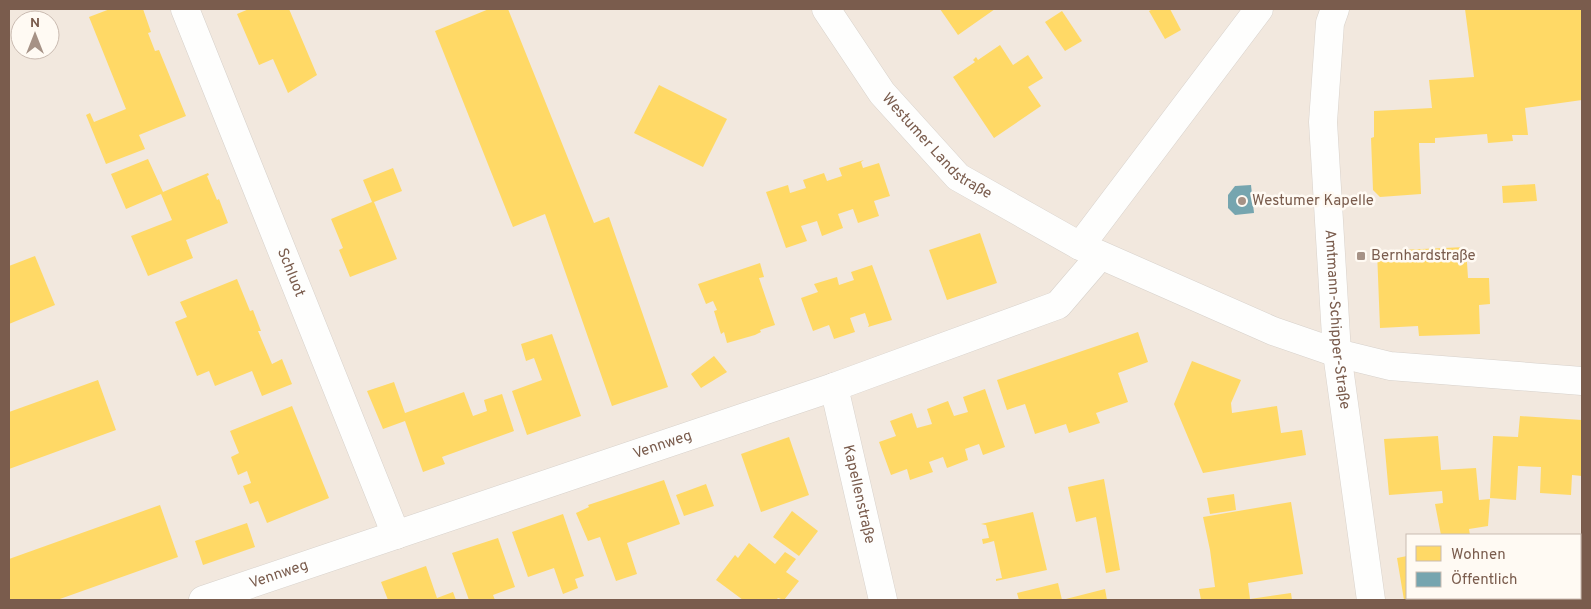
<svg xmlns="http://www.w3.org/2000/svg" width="1591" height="609" font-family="Overpass,sans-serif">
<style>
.residential{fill:#f2e8de;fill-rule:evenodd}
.homes{fill:#ffd966}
.public{fill:#76a5af}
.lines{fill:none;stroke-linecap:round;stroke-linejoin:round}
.street-casing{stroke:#d7d1cb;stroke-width:29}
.secondary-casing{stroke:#d9d2cb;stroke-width:29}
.street{stroke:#fefefd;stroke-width:28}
.secondary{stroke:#fefefd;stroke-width:28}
.poi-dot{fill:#a69286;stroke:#fffaf3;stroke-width:2}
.labels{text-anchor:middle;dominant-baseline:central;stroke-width:5;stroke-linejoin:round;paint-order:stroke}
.street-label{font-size:15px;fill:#7a5c4d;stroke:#fffaf3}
.poi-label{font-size:15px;fill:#7a5c4d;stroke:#fffaf3;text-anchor:start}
</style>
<rect width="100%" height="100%" fill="#f9f5f0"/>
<path class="residential" d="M9,9H1582V600H9ZM20,20H50V50H20ZM1407,535H1580V598H1407Z"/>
<g class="homes">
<path d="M110,9H143L151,32L148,33L155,51L159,50L186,116L139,135L145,149L106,164L86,115L90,113L94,122L126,109L89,17Z"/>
<path d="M249,9H289L317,75L288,93L273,59L259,65L237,14Z"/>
<path d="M489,9H508L594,223L609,217L668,387L612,406L545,214L513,227L435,31Z"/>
<path d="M940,9H995L958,35Z"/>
<path d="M1153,9H1170L1181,30L1165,39L1149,11Z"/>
<path d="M1465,9H1582V100L1525,108L1528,135H1512L1513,141L1488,143L1487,134L1435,138V143H1419L1421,194L1380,197L1373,190L1371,138L1374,137V111L1432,108L1429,80L1474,77Z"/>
<path d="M1062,11L1082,41L1065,51L1045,22Z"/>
<path d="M1000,45L1013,65L1028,55L1043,78L1028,87L1041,106L994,138L953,77L975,62L973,60L976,57L978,60Z"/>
<path d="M659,85L727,119L703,167L634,133Z"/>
<path d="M148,159L163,192L208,173L209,175L207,176L217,200L219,199L228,223L186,240L193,258L148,276L131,236L172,220L161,194L126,209L111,174Z"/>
<path d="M864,160L861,162L863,168L879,163L890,196L874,201L879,216L858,223L853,209L838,214L843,228L822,236L817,221L801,226L807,241L786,248L766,192L788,185L790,193L806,188L803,180L824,173L827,181L842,176L839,168Z"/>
<path d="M393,168L402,191L374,202L397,259L350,277L339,250L343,248L331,219L372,202L363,180Z"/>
<path d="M1535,184L1537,201L1503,203L1502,186Z"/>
<path d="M980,233L997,283L947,300L929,250Z"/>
<path d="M1466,247L1468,278H1489L1490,304L1479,305L1480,334L1419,336L1418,326L1380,328L1377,251Z"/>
<path d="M35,256L55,305L9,324V266Z"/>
<path d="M760,263L764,277L759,278L775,325L760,330L761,332L755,335L727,343L724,332L721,334L714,311L717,310L713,301L706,304L698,284Z"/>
<path d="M872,265L892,320L868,327L869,325L865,313L850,318L855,332L834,339L829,325L813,331L801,298L818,292L814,284L837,277L839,285L854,280L851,272Z"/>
<path d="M237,279L250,311L253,310L261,331H258L272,364L282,359L292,384L262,396L252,371L215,386L209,371L197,376L175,322L187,317L180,302Z"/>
<path d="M1138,332L1148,362L1118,373L1128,402L1096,413L1100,423L1069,433L1066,424L1035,434L1025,404L1007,410L997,380Z"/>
<path d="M552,334L581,416L527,435L512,391L542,380L534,358L526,361L521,344Z"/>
<path d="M714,356L727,372L701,388L691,374Z"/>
<path d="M1192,361L1241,380L1231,403L1232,413L1277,406L1281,433L1302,430L1306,455L1203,473L1174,404Z"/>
<path d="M98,380L116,430L9,469V412Z"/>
<path d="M394,382L405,413L464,392L473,416L487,411L484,400L502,394L514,431L442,457L445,464L423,472L405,421L383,429L367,391Z"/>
<path d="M985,389L1005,447L983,455L979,444L965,449L968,460L947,468L943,457L929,462L933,472L910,480L907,469L891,475L879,442L896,436L890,421L912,413L917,428L932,424L927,409L948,401L954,416L968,412L963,397Z"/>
<path d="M292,406L329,498L267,523L258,501L250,504L243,486L251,483L247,471L238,475L231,457L239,453L230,431Z"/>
<path d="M1520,416L1582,420V476L1572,475L1571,495L1540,493L1541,467L1518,466L1516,500L1490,498L1493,436L1518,437Z"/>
<path d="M1438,436L1441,470L1476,468L1479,500L1490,499L1488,526L1469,529L1470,535H1441L1435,504L1443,503L1442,491L1389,495L1384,439Z"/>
<path d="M789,437L809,495L761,512L741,454Z"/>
<path d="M1104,479L1120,570L1106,573L1096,517L1076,522L1068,487Z"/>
<path d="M664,480L680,524L627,543L637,574L616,581L600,537L588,541L576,513L589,507L588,505Z"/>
<path d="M706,484L714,506L684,516L676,495Z"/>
<path d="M1234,494L1236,510L1210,514L1207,498Z"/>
<path d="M1291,502L1303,574L1248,583L1250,599L1291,593L1292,600H1201L1199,589L1215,587L1210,550L1203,517Z"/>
<path d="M160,505L178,557L57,600H9V559Z"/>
<path d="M792,511L818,531L799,556L773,537Z"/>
<path d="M1033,512L1047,570L996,581V579L1002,578L994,541L983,544L982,539L989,538L986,525L981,524Z"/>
<path d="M563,514L584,576L575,579L578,588L563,594L554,568L528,577L512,532Z"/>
<path d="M247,523L255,547L203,565L195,541Z"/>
<path d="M498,538L515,587L493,595L495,600H469L452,553Z"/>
<path d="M749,543L775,564L785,552L796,559L786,572L799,581L784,600L778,598L776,600H743L716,580L735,555L738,558Z"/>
<path d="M1407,556V598H1453L1454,600H1404L1397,558Z"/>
<path d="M426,566L437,598L453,592L456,600H388L381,582Z"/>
<path d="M1058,583L1062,600H1019L1017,593Z"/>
<path d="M1105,589L1107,600H1062Z"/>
<path d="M1509,598H1547V600H1502Z"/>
</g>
<path class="public" d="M1251,185L1254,213L1235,215L1228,208V195L1235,186Z"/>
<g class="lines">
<g class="street-casing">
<g id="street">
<path id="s1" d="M185,9L396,535"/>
<path id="s2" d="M826,9L882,93L958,177L1080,246L1273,331L1337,353L1390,366L1582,381"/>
<path d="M1080,246L1259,9"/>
<path id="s3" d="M834,387L883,600"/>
<path id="s4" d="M203,600L834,387L1058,305L1100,256"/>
</g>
</g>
<g class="secondary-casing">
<g id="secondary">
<path id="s5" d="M1335,9L1330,23L1323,122L1337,353L1371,600"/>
</g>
</g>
<use href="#street" class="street"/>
<use href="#secondary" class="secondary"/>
</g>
<g class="poi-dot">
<circle cx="1242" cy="201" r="5"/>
<rect x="1356" y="251" width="10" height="10" rx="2.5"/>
</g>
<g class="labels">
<g class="street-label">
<text stroke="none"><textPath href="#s2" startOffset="178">Westumer Landstraße</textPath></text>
<text stroke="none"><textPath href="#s1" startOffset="284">Schluot</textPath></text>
<text stroke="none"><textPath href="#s5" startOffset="312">Amtmann-Schipper-Straße</textPath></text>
<text stroke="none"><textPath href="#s4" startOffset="485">Vennweg</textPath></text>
<text stroke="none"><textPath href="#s3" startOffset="110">Kapellenstraße</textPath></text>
<text stroke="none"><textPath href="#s4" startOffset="80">Vennweg</textPath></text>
</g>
<g class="poi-label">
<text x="1252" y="201">Westumer Kapelle</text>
<text x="1371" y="256">Bernhardstraße</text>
</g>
</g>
<rect width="1591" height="609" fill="none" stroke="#7a5c4d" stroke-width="20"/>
<rect x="1406" y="534" width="175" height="65" fill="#fffaf3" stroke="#cabbb1"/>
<rect x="1416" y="546" width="25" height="15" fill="#ffd966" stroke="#cabbb1"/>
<text x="1451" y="559" font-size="15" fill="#7a5c4d">Wohnen</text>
<rect x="1416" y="572" width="25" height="15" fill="#76a5af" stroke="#cabbb1"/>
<text x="1451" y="584" font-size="15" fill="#7a5c4d">Öffentlich</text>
<g transform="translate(35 35)"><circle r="24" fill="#fffaf3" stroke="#cabbb1"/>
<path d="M0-4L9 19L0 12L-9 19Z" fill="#a69286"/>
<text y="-8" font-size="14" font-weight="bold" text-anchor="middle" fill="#7a5c4d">N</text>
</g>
</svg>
